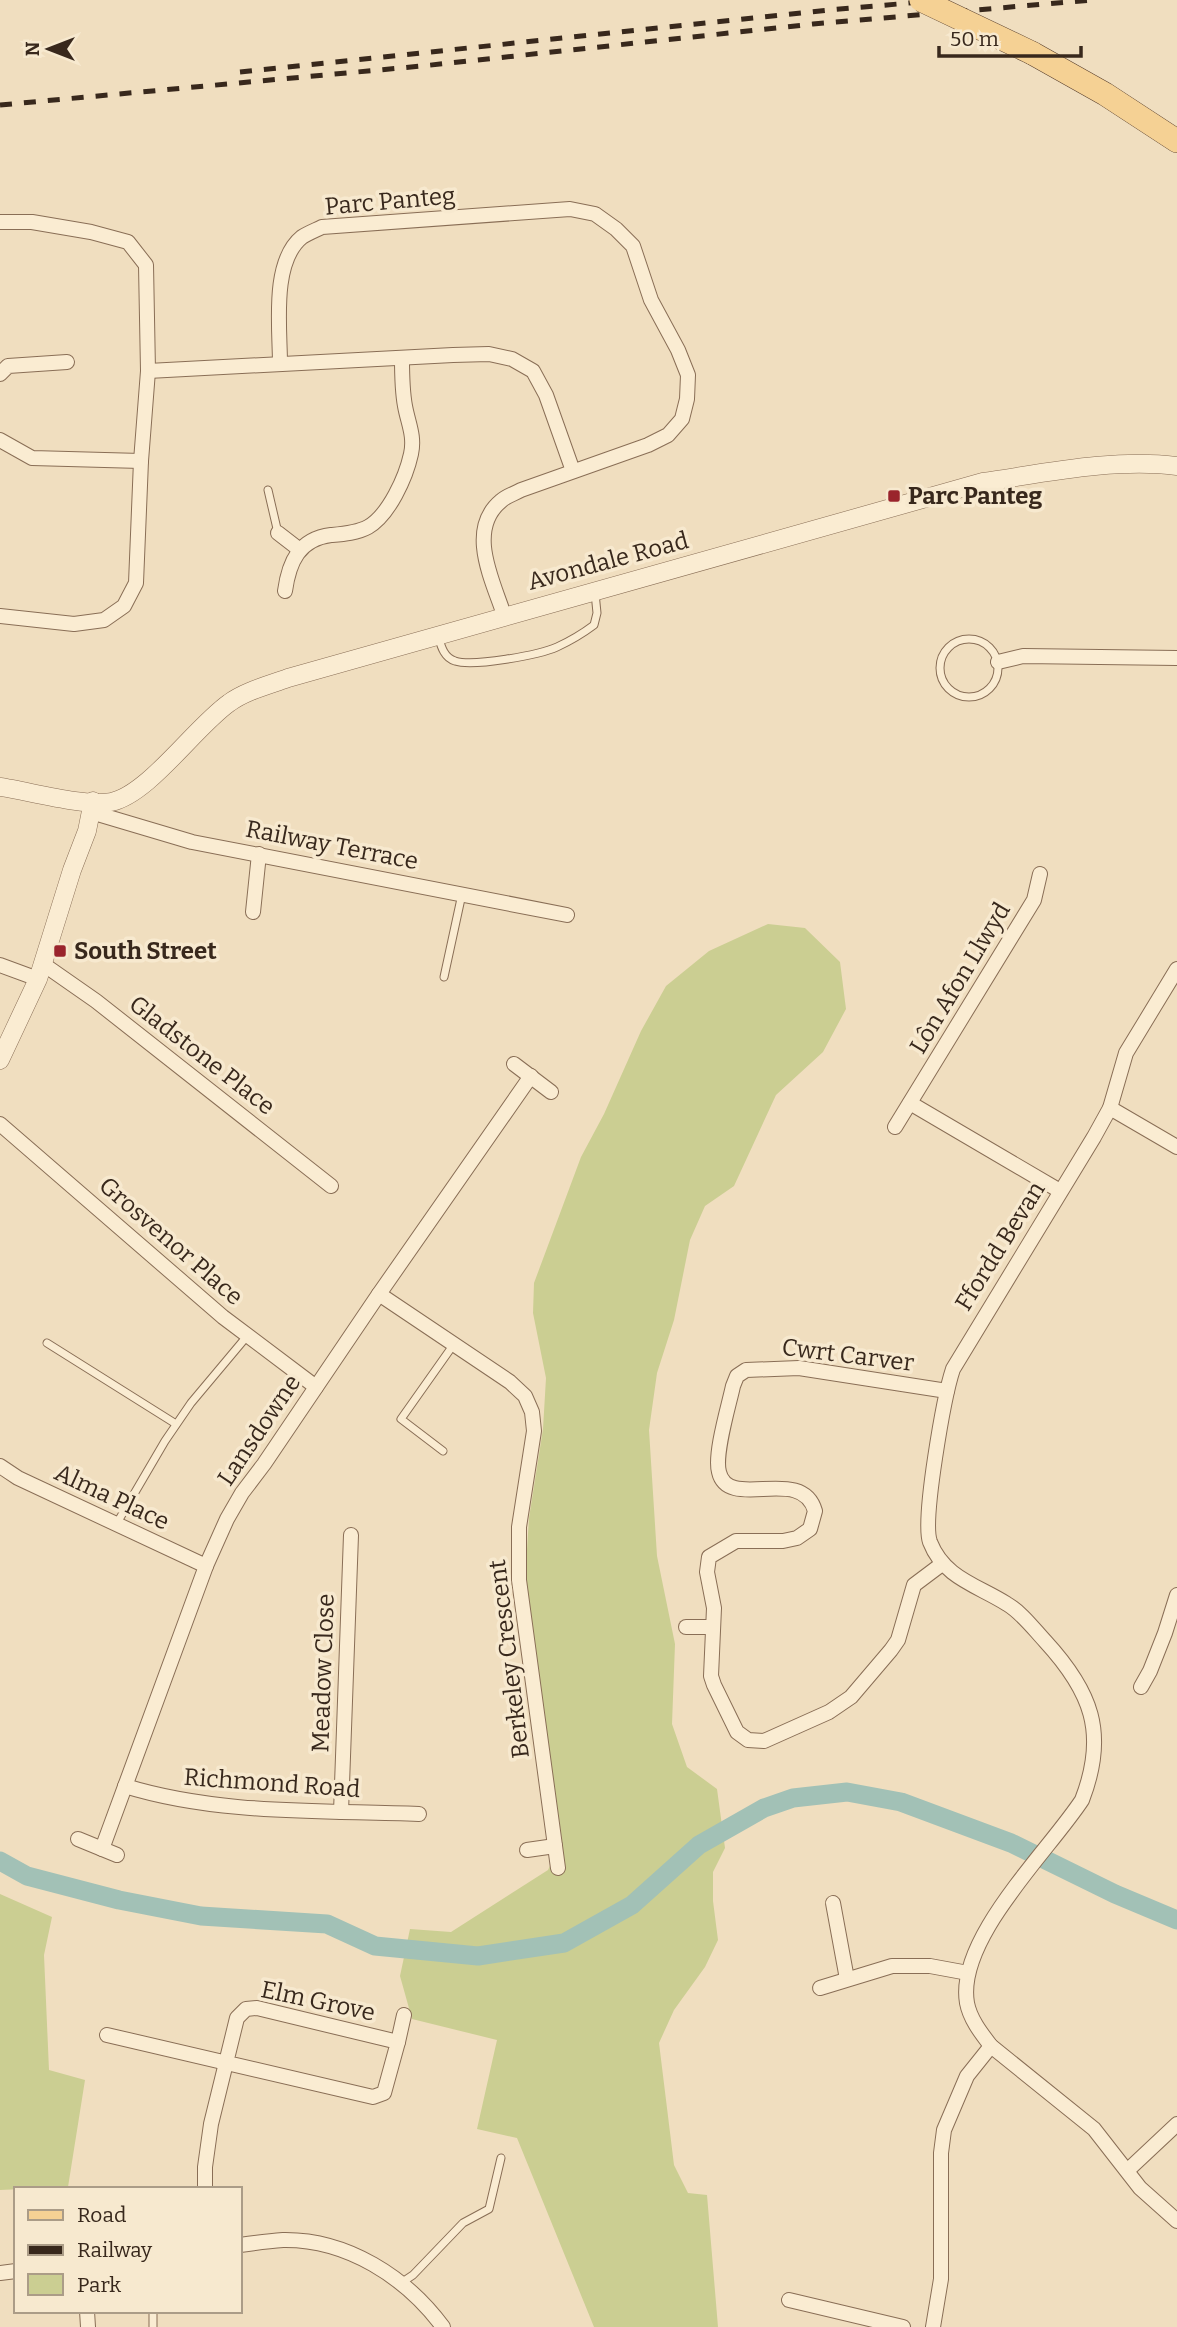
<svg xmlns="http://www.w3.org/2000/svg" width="1177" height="2327" font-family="Bitter,serif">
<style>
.green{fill:#cbce92}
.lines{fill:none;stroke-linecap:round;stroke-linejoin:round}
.canal{stroke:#a2c1b6;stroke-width:19}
.service-casing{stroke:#896e56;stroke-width:9}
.minor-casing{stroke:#896e56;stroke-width:16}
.tertiary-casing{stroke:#896e56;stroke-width:19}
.primary-casing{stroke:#563d2b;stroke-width:24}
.service{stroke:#faecd2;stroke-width:7}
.minor{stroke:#faecd2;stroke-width:14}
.tertiary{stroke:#faecd2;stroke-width:18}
.primary{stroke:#f5d194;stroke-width:23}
.rail{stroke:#38281c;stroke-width:5;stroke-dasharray:12 12;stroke-linecap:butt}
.primary-bridge-casing{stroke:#563d2b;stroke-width:24;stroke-linecap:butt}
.primary-bridge{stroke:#f5d194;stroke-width:23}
.poi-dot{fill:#9a242c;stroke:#f7e9cf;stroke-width:2.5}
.labels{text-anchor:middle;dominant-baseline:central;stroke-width:7;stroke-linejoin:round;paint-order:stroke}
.street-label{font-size:24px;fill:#38281c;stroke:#f7e9cf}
.poi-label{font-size:24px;font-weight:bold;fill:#38281c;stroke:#f7e9cf;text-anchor:start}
</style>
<rect width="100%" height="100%" fill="#f0debf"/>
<g class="green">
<path d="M768,924L805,928L840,962L846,1009L823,1052L776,1095L734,1186L705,1206L690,1240L674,1320L657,1373L649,1430L657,1556L675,1644L672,1724L687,1767L717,1789L725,1848L713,1872V1901L718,1940L705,1967L674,2010L659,2043L674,2165L688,2193L707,2195L718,2327H594L517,2138L477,2129L497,2040L412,2019L400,1976L410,1929L451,1932L548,1870L562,1841L525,1581L529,1518L543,1429L546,1378L533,1313L534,1283L581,1157L604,1114L641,1031L666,986L709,951Z"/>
<path d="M0,1894L52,1917L44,1955L49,2070L85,2080L68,2187L0,2190Z"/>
</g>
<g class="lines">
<path class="canal" d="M0,1861L27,1876L119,1900L201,1916L327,1924L375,1946L478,1956L564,1943L632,1905L699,1845L764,1808L793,1798L847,1792L901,1802L1011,1843L1115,1894L1177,1920"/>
<g class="service-casing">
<g id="service">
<path d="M268,490L278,533"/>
<path d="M438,636C441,646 444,658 455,661C473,667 539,655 557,647C570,641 582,634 594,625L597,613L595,593"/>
<circle cx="969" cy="668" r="29"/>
<path d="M444,977L462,894"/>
<path d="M47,1343L176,1424"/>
<path d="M443,1451L401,1419L454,1344"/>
<path d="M117,1523L165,1441L191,1403L248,1335"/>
<path d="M401,2283L413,2275L463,2223L489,2209L501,2158"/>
<path d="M153,2311V2327"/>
</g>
</g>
<g class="minor-casing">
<g id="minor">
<path d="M0,222H32L91,232L128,242L146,265L148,371L141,461L136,583L124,606L104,620L74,624L0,616"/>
<path d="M280,364C280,328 271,262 302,237C308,233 316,230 322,227L570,209L595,214L616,229L633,246L651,300L678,350L688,375L687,399L682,419L668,435L648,445L521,490C514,494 506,496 501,501C466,530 493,581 504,615"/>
<path d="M148,371L453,355L489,354L512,359L533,371L546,395L573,471"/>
<path d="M0,374L8,366L67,362"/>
<path d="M0,440L32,458L141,461"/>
<path d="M278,533L300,550"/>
<path d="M285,591C289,562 299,539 331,535C343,534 357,533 368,527C389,515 406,477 411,454C415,436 408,423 405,406C402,390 402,374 402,358"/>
<path d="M998,662L1023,656L1177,658"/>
<path d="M91,812L192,842L567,915"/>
<path d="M253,912L259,854"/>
<path d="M43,964L96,1001L331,1186"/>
<path d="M0,965L38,979"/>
<path d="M1177,969L1126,1053L1110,1108L1094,1137L953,1369C944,1396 922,1520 930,1542C944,1578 977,1585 1007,1604C1022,1613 1033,1628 1045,1641C1091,1691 1108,1733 1082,1800C1048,1852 956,1939 967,2003C970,2019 981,2033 991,2046L1094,2129L1140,2188L1177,2221"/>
<path d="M514,1064L551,1092"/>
<path d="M910,1103L1060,1191"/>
<path d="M1110,1108L1177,1147"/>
<path d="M0,1124L223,1317L316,1387"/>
<path d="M895,1127L1034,900L1040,874"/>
<path d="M379,1294L510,1382L525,1396L532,1412L534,1431L519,1527V1580L558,1868"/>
<path d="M0,1466L18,1478L206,1566"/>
<path d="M942,1564L914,1585L898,1640L891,1650L851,1697L829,1712L764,1741L748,1740L737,1732L714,1685L711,1676L714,1608L707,1572L709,1557L736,1541H783L797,1538L810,1529L815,1511C802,1464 728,1512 719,1472C714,1454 729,1405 733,1386L737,1376L746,1370L799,1368L947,1391"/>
<path d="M686,1627H712"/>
<path d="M1141,1687L1150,1671L1165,1633L1177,1595"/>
<path d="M125,1786C219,1815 321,1810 419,1814"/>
<path d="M341,1812L351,1535"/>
<path d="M78,1839L117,1855"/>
<path d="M102,1849L206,1566L227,1519L242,1493L264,1464L379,1294L531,1076"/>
<path d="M527,1850L555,1846"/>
<path d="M833,1903L847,1979"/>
<path d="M820,1988L892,1966H930L968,1973"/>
<path d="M107,2035L373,2097L384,2093L398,2042L257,2008L246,2009L237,2018L211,2124L205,2167V2189"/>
<path d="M398,2042L404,2015"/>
<path d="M1128,2170L1177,2124"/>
<path d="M240,2245C254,2243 269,2241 283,2240C347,2239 406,2277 443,2327"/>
<path d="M0,2273L16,2271"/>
<path d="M789,2300L903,2327"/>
<path d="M87,2311L88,2327"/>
<path d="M933,2327L941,2279V2153L944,2130L967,2076L991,2046"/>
</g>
</g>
<g class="tertiary-casing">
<g id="tertiary">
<path d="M0,787C28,791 85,807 111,802C148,795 195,727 229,703C245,691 269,685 288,678L983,482C1045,473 1115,458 1177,466"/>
<path d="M0,1060L38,979L72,870L87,831L93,801"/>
</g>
</g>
<g class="primary-casing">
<path id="primary" d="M1032,53L1105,94L1177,141"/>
</g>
<use href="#service" class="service"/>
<use href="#minor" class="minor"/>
<use href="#tertiary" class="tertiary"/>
<use href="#primary" class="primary"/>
<g class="rail">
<path d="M240,72L829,10L944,0"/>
<path d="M0,105L422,66L813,24L1092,0"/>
</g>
<g class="primary-bridge-casing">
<path id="primary-bridge" d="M921,0L1032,53"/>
</g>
<use href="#primary-bridge" class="primary-bridge"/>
</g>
<g class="poi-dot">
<rect x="887" y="489" width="14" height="14" rx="3.5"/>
<rect x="53" y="944" width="14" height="14" rx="3.5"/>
</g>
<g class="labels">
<g class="street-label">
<text transform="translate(390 201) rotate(-5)">Parc Panteg</text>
<text transform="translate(608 561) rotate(-15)">Avondale Road</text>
<text transform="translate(332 845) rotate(11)">Railway Terrace</text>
<text transform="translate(960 978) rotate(-59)">Lôn Afon Llwyd</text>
<text transform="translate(202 1055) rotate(38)">Gladstone Place</text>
<text transform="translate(171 1241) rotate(41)">Grosvenor Place</text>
<text transform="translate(1000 1246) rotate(-58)">Ffordd Bevan</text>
<text transform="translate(848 1355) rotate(7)">Cwrt Carver</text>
<text transform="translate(259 1430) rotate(-56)">Lansdowne</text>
<text transform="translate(112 1497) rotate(25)">Alma Place</text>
<text transform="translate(509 1659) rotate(-97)">Berkeley Crescent</text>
<text transform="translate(323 1673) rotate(-88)">Meadow Close</text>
<text transform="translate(272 1783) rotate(4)">Richmond Road</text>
<text transform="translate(318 2001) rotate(12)">Elm Grove</text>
</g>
<g class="poi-label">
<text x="908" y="496">Parc Panteg</text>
<text x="74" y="951">South Street</text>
</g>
</g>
<rect x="14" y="2187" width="228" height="126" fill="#f7e9cf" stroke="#ab9c87" stroke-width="2"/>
<rect x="28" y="2210" width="35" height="10" fill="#f5d194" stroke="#ab9c87" stroke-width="2"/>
<text x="77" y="2222" font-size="21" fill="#38281c">Road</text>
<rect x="28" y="2245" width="35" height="10" fill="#38281c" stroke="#ab9c87" stroke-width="2"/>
<text x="77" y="2257" font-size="21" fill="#38281c">Railway</text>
<rect x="28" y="2274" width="35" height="21" fill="#cbce92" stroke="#ab9c87" stroke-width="2"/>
<text x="77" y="2292" font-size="21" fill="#38281c">Park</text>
<g transform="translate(49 49) rotate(270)" stroke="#f7e9cf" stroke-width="5" paint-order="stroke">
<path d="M0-5L12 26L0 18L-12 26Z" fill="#38281c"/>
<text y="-10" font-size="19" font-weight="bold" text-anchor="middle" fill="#38281c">N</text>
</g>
<path d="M939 46v10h142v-10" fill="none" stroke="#38281c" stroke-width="3.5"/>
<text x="950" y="46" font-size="21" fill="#38281c" stroke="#f7e9cf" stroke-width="5" paint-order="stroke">50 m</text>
</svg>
